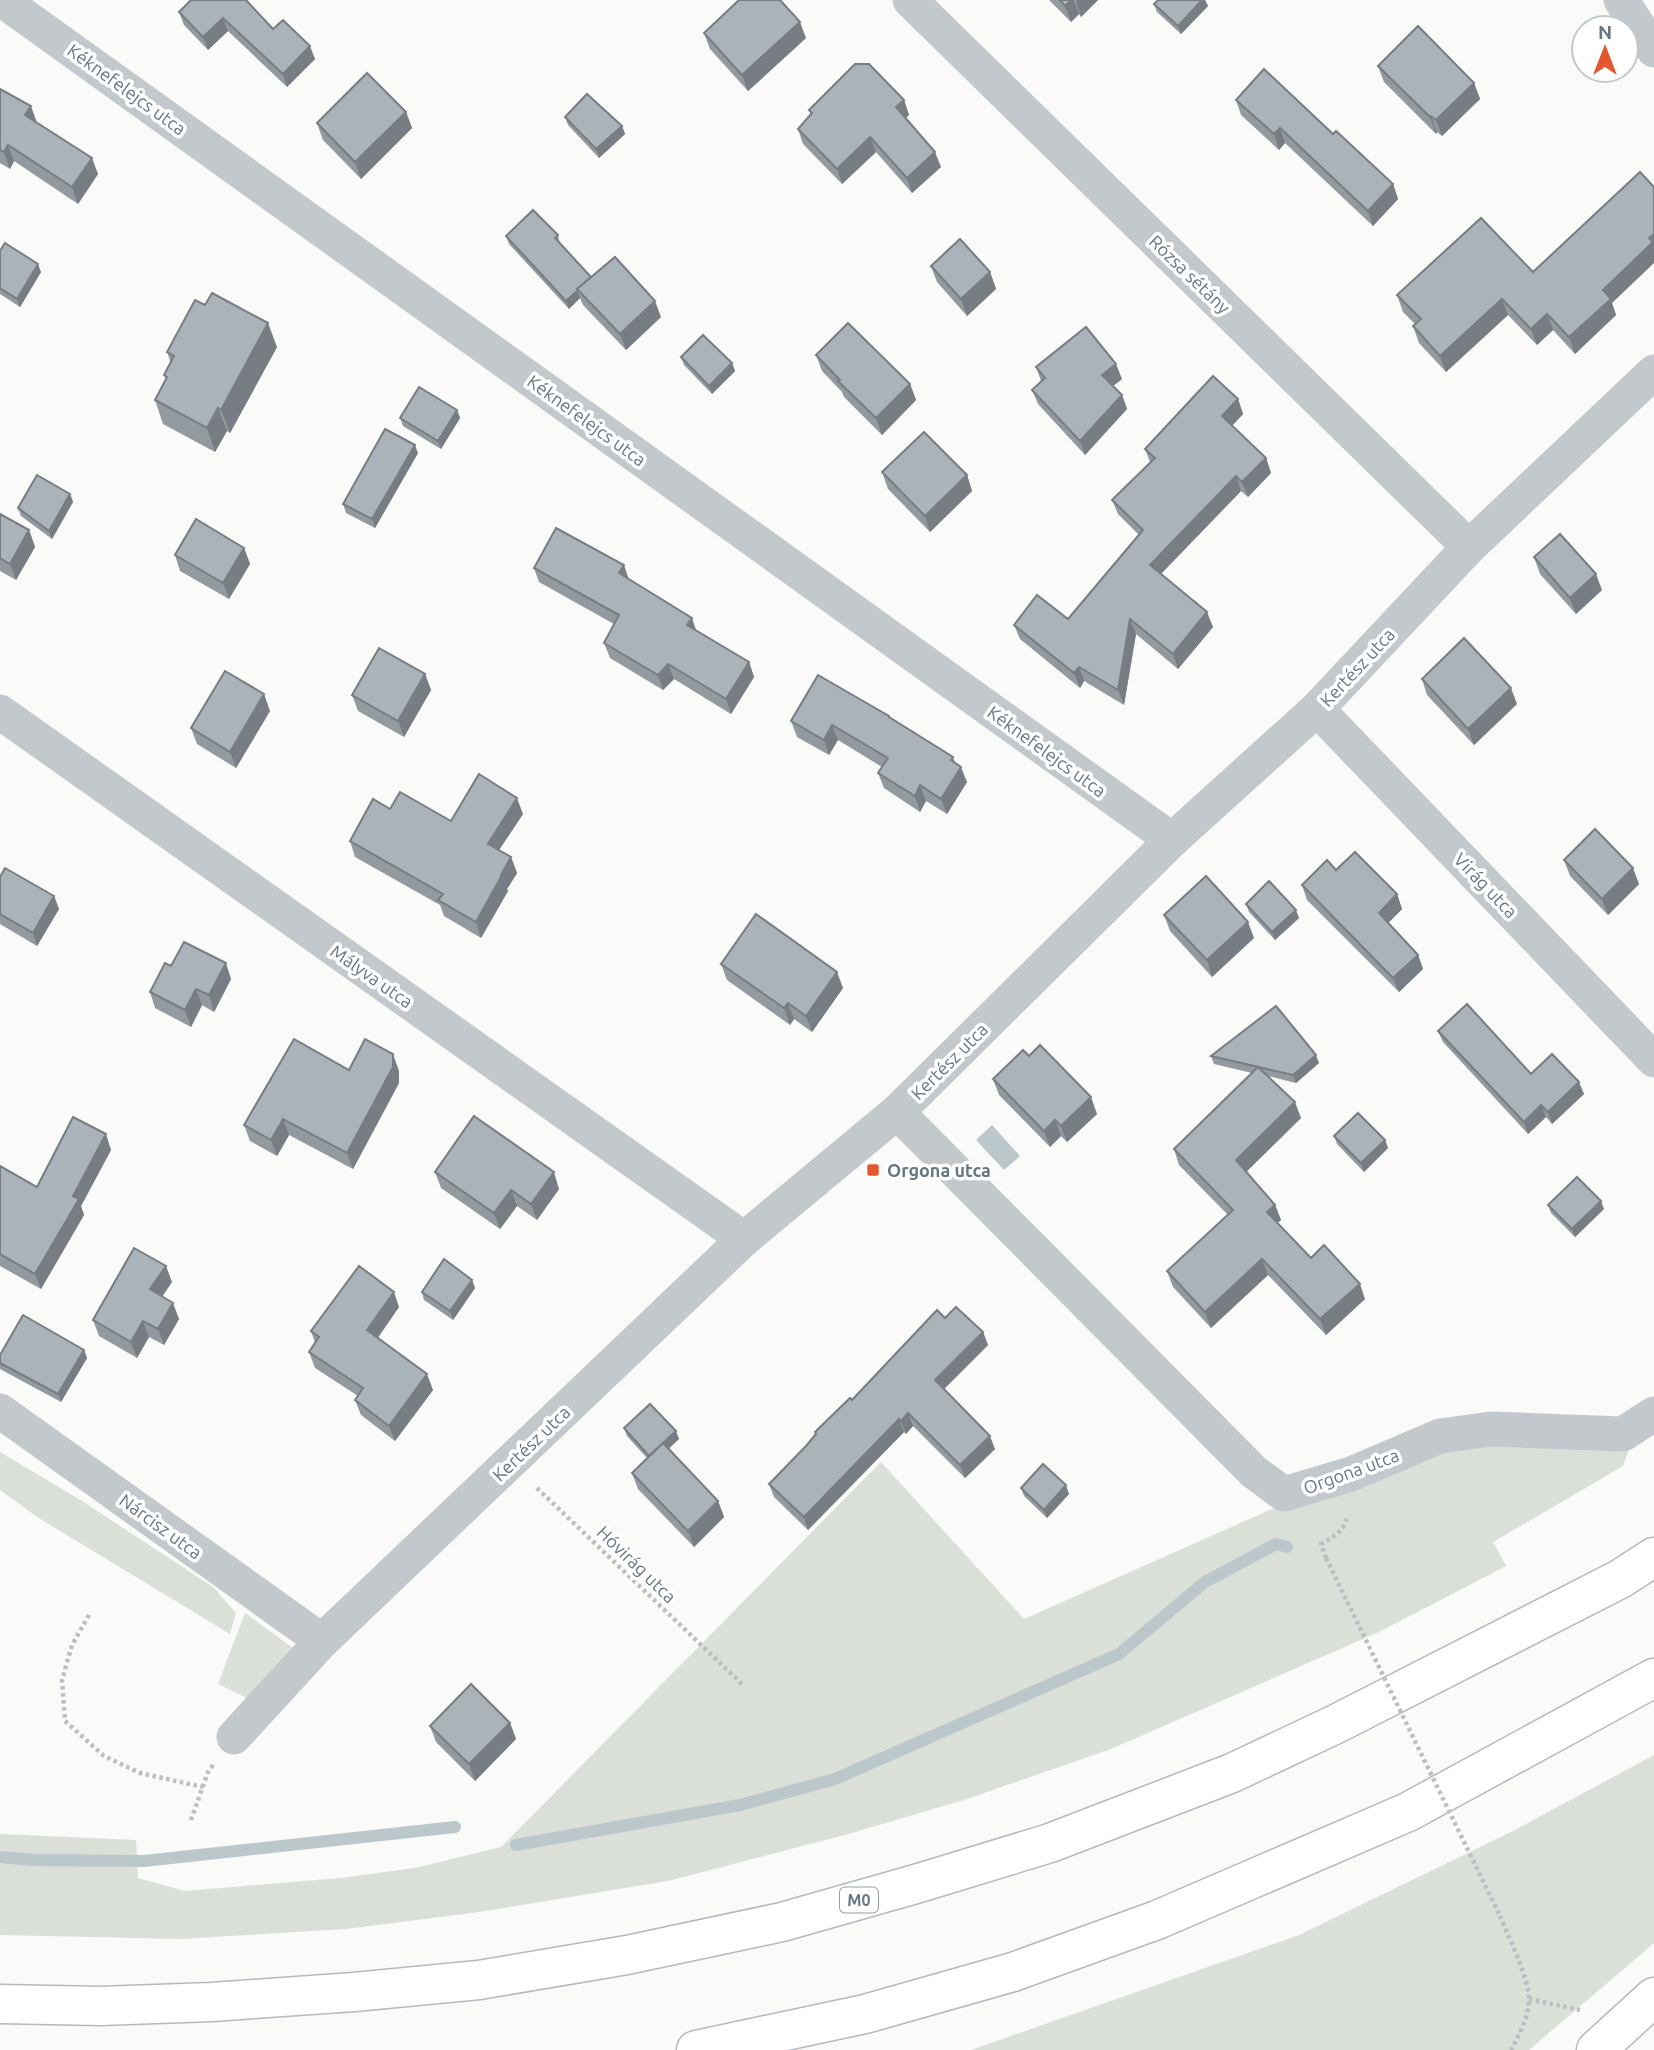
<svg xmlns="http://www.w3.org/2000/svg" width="1654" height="2050" font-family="Ubuntu,sans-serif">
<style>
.green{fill:#dadfd7}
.water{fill:#bbc7cb}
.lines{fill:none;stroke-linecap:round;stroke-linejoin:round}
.stream{stroke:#bbc7cb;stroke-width:12}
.secondary-casing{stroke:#b3babf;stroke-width:41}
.highway-casing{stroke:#b4b9bd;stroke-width:41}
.path{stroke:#bbbfc2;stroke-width:4.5;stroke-dasharray:3.5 3.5;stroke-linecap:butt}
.street{stroke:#c3c8cc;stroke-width:35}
.secondary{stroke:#fff;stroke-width:38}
.highway{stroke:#fff;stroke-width:38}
.path-bridge{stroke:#bbbfc2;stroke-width:4.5;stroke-dasharray:3.5 3.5;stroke-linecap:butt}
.wall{fill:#929a9f}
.shaded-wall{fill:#777d82}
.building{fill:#aab3b9;stroke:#777d82;stroke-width:2}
.poi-dot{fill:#e4572e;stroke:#fff;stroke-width:2.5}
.labels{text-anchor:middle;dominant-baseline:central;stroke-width:7;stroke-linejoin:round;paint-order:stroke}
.shield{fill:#fff;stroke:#939fa8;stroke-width:2}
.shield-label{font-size:16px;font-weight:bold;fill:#657683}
.street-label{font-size:18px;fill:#657683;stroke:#fff}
.poi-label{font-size:18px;font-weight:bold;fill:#657683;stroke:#fff;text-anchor:start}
</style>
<rect width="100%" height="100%" fill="#fafaf8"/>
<g class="green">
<path d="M1494,1437L1629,1449L1623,1466L1493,1542L1506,1566L1379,1632L1111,1749L964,1800L845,1835L668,1881L479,1912L346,1929L181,1939L0,1935V1834L136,1840L138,1878L185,1891L340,1878L415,1868L501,1847L881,1462L1024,1619L1351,1474Z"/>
<path d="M0,1452L82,1501L213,1587L236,1613L230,1634L37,1517L0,1490Z"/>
<path d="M245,1613L293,1648L259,1704L218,1684Z"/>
<path d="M1654,1755V1943L1529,2050H971L1299,1935L1513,1831Z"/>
</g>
<path class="water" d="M992,1125L1020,1156L1004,1170L976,1140Z"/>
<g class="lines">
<g class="stream">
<path d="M516,1845L740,1805L835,1779L1119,1654L1205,1582L1276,1544L1287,1547"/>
<path d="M0,1857L33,1860L144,1861L455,1827"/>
</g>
<g class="secondary-casing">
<path id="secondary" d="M1596,2050L1654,1997"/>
</g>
<g class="highway-casing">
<g id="highway">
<path d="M0,2004L100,2006L212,2002L354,1992L479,1980L627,1955L782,1922L919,1883L1050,1843L1232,1773L1336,1724L1620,1579L1654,1557"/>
<path d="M696,2050L865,2014L1013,1972L1157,1920L1408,1812L1654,1678"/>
</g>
</g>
<g class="path">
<path d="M537,1488L744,1686"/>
<path d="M1326,1558L1321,1544C1336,1535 1343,1533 1348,1515"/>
<path d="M89,1615L72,1645L62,1680L65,1721L104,1756L140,1773L203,1787"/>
<path d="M191,1820L208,1772L213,1765"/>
<path d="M1500,1916C1508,1935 1529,1979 1529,1999C1529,2016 1519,2035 1511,2050"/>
<path d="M1529,1999L1580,2010"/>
</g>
<g class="street">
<path d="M2,0L1172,840"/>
<path d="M910,0L1469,547"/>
<path d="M1621,0L1654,50"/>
<path d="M1317,709L1654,1060"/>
<path d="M0,712L744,1239"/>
<path d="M897,1112L1254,1472L1284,1494L1351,1474L1440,1436L1491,1429L1623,1434L1654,1414"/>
<path d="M0,1411L322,1641"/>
<path d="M234,1737L322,1641L744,1239L897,1112L1172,840L1317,709L1469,547L1654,372"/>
</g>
<use href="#secondary" class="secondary"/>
<use href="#highway" class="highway"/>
<path class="path-bridge" d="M1326,1558L1500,1916"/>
</g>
<g class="wall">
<path d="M191,0L315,59L287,87L228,31L208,50L184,25L179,12Z"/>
<path d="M1049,0H1098L1081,17L1079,14L1071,22Z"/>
<path d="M1158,0H1205L1208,6L1181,34L1157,12L1154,4Z"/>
<path d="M704,33L806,38L748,91L710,49Z"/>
<path d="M1378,66L1474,83L1480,99L1442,136L1437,132L1436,134L1384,82Z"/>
<path d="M0,89L36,122L98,174L78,204L14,161L10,169L0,163Z"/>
<path d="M904,100L909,115L905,118L941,167L912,193L876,152L842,184L803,144L798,129L811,115L809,110Z"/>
<path d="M1236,100L1333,134L1393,184L1398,199L1373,226L1285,143L1279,150L1241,115Z"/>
<path d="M406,112L412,128L361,179L323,140L317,123Z"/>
<path d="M565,117L622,126L625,134L599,158L568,125Z"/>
<path d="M558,235L560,244L591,277L661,317L626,350L583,305L580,298L569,309L509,244L506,236Z"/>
<path d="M0,251L41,272L20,307L0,294Z"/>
<path d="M931,266L990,272L996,289L967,316L937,282Z"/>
<path d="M1533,272L1612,303L1616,315L1575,354L1553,330L1537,345L1508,315L1446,372L1419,343L1413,326L1415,324L1403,312L1397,295Z"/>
<path d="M277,347L230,433L227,431L215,452L163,424L155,400L166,380L164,375L171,363L167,352Z"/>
<path d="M816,355L910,384L916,400L882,435L844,397L842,392L822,371Z"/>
<path d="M681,357L732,363L735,371L712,394L684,365Z"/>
<path d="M1036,367L1122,379L1113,386L1122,395L1127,409L1085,455L1038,404L1032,390L1041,381Z"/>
<path d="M1238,399L1243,414L1232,426L1266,458L1271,473L1248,497L1241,491L1161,574L1213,627L1178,669L1136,634L1124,705L1084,681L1080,688L1020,639L1014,625L1068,619L1139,535L1118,514L1112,500L1150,462L1145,449Z"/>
<path d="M457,410L460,418L441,449L403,426L400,418Z"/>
<path d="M418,453L375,528L346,513L343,504Z"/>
<path d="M882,472L967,475L972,491L930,532L888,489Z"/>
<path d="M70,494L73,502L52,539L21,516L18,508Z"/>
<path d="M0,514L29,530L35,547L16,580L0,571Z"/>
<path d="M244,548L250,564L229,599L180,571L175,555Z"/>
<path d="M1534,557L1602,590L1576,614L1540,574Z"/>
<path d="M534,568L629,579L696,630L749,662L754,677L731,714L674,679L663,690L610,658L604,643L614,624L539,582Z"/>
<path d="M425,674L431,690L404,737L358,711L352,695Z"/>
<path d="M1422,679L1517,704L1474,745L1427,695Z"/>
<path d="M270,711L236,768L197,744L191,728Z"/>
<path d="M889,716L890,718L955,763L967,782L947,814L926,801L920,812L884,788L878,773L882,767L838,740L829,755L797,737L791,721Z"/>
<path d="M390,809L451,821L523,814L499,850L511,857L517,873L507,889L508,891L481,938L444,916L440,905L355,857L350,841Z"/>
<path d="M1564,860L1639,884L1608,915L1570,876Z"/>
<path d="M1336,870L1397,894L1402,909L1388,923L1418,955L1423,969L1399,992L1307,900L1302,885Z"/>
<path d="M0,877L54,896L59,909L37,946L0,924Z"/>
<path d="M1246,904L1299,918L1275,940L1249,912Z"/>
<path d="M1164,915L1254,938L1212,977L1170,931Z"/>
<path d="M721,964L843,988L812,1032L794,1019L790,1025L727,980Z"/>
<path d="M171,966L231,979L214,1012L202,1005L191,1027L155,1008L150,992Z"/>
<path d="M1438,1031L1531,1074L1584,1094L1552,1124L1546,1117L1528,1134L1443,1042Z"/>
<path d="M1029,1056L1097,1114L1067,1142L1061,1136L1050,1147L999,1095L993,1079Z"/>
<path d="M1211,1056L1319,1063L1296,1083L1268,1076L1301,1118L1246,1172L1275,1205L1281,1220L1277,1223L1311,1258L1365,1299L1326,1335L1268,1275L1211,1328L1173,1287L1167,1271L1228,1215L1179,1165L1174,1149L1252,1073L1214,1064Z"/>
<path d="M399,1071V1083L353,1169L289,1135L277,1156L250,1141L244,1125Z"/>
<path d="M1334,1136L1385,1140L1388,1148L1364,1172L1337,1144Z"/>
<path d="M111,1150L81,1206L84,1215L41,1289L0,1266V1166L37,1187Z"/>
<path d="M435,1172L559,1189L537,1220L517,1206L500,1229L441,1188Z"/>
<path d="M1548,1205L1604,1209L1575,1237L1551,1213Z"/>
<path d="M472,1280L475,1288L453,1320L424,1300L422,1292Z"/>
<path d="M172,1282L162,1296L179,1319L164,1345L149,1337L137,1358L99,1336L93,1320Z"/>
<path d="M399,1307L378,1338L433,1390L395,1441L361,1415L355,1400L358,1396L315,1368L309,1352L315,1343L311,1331Z"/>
<path d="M945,1318L983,1332L988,1345L944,1389L995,1449L965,1478L913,1426L906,1434L904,1432L808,1530L774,1497L769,1484L806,1446L816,1435L815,1432Z"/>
<path d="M84,1350L87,1358L61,1402L0,1369V1355Z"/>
<path d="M624,1428L679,1439L669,1448L718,1501L724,1517L694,1547L638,1489L632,1473L647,1458L627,1436Z"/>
<path d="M1021,1488L1069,1494L1047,1518L1024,1496Z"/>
<path d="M510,1723L516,1739L475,1781L436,1742L430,1726Z"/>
</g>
<g class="shaded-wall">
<path d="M1071,0H1074L1079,14L1071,22L1065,6Z"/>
<path d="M1076,0H1098L1081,17Z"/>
<path d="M1202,0H1205L1208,6L1181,34L1178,26Z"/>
<path d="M223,18L228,31L208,50L203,37Z"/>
<path d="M800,22L806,38L748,91L742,75Z"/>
<path d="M310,46L315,59L287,87L283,74Z"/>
<path d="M1474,83L1480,99L1442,136L1436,120Z"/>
<path d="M904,100L909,115L901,122L896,107Z"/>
<path d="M31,106L37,123L25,115Z"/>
<path d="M406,112L412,128L361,179L355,162Z"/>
<path d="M1431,116L1437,132L1436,134L1430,117Z"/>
<path d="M622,126L625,134L599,158L596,149Z"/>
<path d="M1280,128L1285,143L1279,150L1274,134Z"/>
<path d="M870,137L876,152L842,184L837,169Z"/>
<path d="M8,145L14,161L10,169L4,152Z"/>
<path d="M935,152L941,167L912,193L907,178Z"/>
<path d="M92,158L98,174L78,204L72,187Z"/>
<path d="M1393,184L1398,199L1373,226L1368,211Z"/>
<path d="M1654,234V263L1612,303L1616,315L1575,354L1569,337L1603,290Z"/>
<path d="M38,264L41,272L20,307L17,299Z"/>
<path d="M990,272L996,289L967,316L961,299Z"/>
<path d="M577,290L580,298L569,309L566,301Z"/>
<path d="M1502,299L1508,315L1446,372L1440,356Z"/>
<path d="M655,301L661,317L626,350L620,334Z"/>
<path d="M1547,314L1553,330L1537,345L1531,329Z"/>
<path d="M268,323L277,347L230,433L221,410Z"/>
<path d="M732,363L735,371L712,394L709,386Z"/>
<path d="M1116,364L1122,379L1108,390L1102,375Z"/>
<path d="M910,384L916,400L882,435L876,418Z"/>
<path d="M1122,395L1127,409L1085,455L1080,441Z"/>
<path d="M1238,399L1243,414L1227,431L1222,416Z"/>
<path d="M218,408L227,431L215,452L207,428Z"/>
<path d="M457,410L460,418L441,449L438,441Z"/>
<path d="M415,445L418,453L375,528L372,519Z"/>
<path d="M1266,458L1271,473L1248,497L1242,482Z"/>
<path d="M967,475L972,491L930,532L925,516Z"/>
<path d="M1236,476L1241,491L1155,580L1150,565Z"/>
<path d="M70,494L73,502L52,539L49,531Z"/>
<path d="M29,530L35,547L16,580L10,564Z"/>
<path d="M244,548L250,564L229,599L223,583Z"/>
<path d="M624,565L629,580L619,573Z"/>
<path d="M1596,574L1602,590L1576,614L1570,598Z"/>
<path d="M1207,612L1213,627L1178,669L1173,654Z"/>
<path d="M692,618L697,633L687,625Z"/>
<path d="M1130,619L1136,634L1124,705L1118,690Z"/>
<path d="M749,662L754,677L731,714L726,699Z"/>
<path d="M668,664L674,679L663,690L658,675Z"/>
<path d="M1079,667L1084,681L1080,688L1074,673Z"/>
<path d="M425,674L431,690L404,737L398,721Z"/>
<path d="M1511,688L1517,704L1474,745L1468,729Z"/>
<path d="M264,694L270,711L236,768L230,752Z"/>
<path d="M832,725L838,740L829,755L824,740Z"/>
<path d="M953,757L958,772L961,767L967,782L947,814L941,799Z"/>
<path d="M920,785L926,801L920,812L915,796Z"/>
<path d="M517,798L523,814L493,859L488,844Z"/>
<path d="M511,857L517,873L507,889L508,891L481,938L476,922Z"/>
<path d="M1633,868L1639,884L1608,915L1602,899Z"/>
<path d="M1397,894L1402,909L1384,927L1379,913Z"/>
<path d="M54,896L59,909L37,946L33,933Z"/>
<path d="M1296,910L1299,918L1275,940L1272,932Z"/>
<path d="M1248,922L1254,938L1212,977L1207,960Z"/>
<path d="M1418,955L1423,969L1399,992L1393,978Z"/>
<path d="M226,963L231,979L214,1012L209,995Z"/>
<path d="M837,972L843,988L812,1032L806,1016Z"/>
<path d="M196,989L202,1005L191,1027L185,1010Z"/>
<path d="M788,1003L794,1019L790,1025L784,1008Z"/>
<path d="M393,1054L399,1071V1083L353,1169L347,1153Z"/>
<path d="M1316,1055L1319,1063L1296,1083L1293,1075Z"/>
<path d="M1579,1082L1584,1094L1552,1124L1548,1112Z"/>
<path d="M1091,1097L1097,1114L1067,1142L1061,1126Z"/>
<path d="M1295,1102L1301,1118L1242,1176L1236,1160Z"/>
<path d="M1541,1105L1546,1117L1528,1134L1524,1122Z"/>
<path d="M283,1119L289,1135L277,1156L271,1140Z"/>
<path d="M1055,1120L1061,1136L1050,1147L1044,1131Z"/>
<path d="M106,1134L111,1150L81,1206L84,1215L41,1289L35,1274L73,1196Z"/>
<path d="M1385,1140L1388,1148L1364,1172L1361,1163Z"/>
<path d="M554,1172L559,1189L537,1220L531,1204Z"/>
<path d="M511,1190L517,1206L500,1229L494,1213Z"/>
<path d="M1601,1201L1604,1209L1575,1237L1572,1229Z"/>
<path d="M1275,1205L1281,1220L1272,1228L1267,1212Z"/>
<path d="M1262,1259L1268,1275L1211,1328L1205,1312Z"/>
<path d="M166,1266L172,1282L156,1306L150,1289Z"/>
<path d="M472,1280L475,1288L453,1320L450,1311Z"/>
<path d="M1360,1284L1365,1299L1326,1335L1320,1319Z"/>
<path d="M394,1292L399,1307L372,1345L367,1330Z"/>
<path d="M173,1303L179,1319L164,1345L158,1329Z"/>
<path d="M143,1321L149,1337L137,1358L131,1342Z"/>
<path d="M983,1332L988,1345L940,1393L935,1380Z"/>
<path d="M84,1350L87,1358L61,1402L58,1394Z"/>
<path d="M427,1374L433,1390L395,1441L389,1426Z"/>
<path d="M908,1413L913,1426L906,1434L901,1421Z"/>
<path d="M899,1419L904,1432L808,1530L804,1517Z"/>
<path d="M676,1431L679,1439L652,1464L649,1456Z"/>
<path d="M990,1436L995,1449L965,1478L960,1465Z"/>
<path d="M1066,1485L1069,1494L1047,1518L1044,1510Z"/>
<path d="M718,1501L724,1517L694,1547L688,1531Z"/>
<path d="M510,1723L516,1739L475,1781L469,1764Z"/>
</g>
<g class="building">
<path d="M191,0H246L273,29L283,20L310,46L283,74L223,18L203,37L179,12Z"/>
<path d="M739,0H780L800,22L742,75L704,33Z"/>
<path d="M1060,0H1071L1065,6Z"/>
<path d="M1158,0H1202L1178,26L1154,4Z"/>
<path d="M1418,26L1474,83L1436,120L1431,116L1430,117L1378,66Z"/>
<path d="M855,64H869L904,100L896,107L935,152L907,178L870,137L837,169L798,129L812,113L809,110Z"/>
<path d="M1264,69L1333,134L1336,131L1393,184L1368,211L1280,128L1274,134L1236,100Z"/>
<path d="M367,73L406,112L355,162L317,123Z"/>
<path d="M0,89L31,106L25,115L92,158L72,187L8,145L4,152L0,150Z"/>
<path d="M587,94L622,126L596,149L565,117Z"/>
<path d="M1640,172L1654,187V234L1649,238L1653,242L1603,290L1611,299L1569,337L1547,314L1531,329L1502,299L1440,356L1413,326L1421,319L1397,295L1481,218L1533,272Z"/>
<path d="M533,210L558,235L555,238L591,277L577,289L578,290L566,301L506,236Z"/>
<path d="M960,239L990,272L961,299L931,266Z"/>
<path d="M5,243L38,264L17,299L0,288V251Z"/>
<path d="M615,257L655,301L620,334L577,289Z"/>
<path d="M212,293L268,323L221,410L218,408L207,428L155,400L167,377L164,375L174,356L167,352L195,300L205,305Z"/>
<path d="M848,323L910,384L876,418L838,381L840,380L816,355Z"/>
<path d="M1086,327L1116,364L1102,375L1122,395L1080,441L1032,390L1045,378L1036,367Z"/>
<path d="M703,335L732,363L709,386L681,357Z"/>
<path d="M1213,376L1238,399L1222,416L1266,458L1242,482L1236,476L1150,565L1207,612L1173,654L1130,619L1118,690L1079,667L1074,673L1014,625L1037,595L1068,619L1143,530L1112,500L1155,458L1145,449Z"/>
<path d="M419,387L457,410L438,441L400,418Z"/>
<path d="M385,429L415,445L372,519L343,504Z"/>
<path d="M924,432L967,475L925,516L882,472Z"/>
<path d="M37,475L70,494L49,531L18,508Z"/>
<path d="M0,514L29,530L10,564L0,558Z"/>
<path d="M196,519L244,548L223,583L175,555Z"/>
<path d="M556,528L624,565L619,573L692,618L687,625L749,662L726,699L668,664L658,675L604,643L619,615L534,568Z"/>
<path d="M1560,534L1596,574L1570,598L1534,557Z"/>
<path d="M1464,638L1511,688L1468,729L1422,679Z"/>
<path d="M379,648L425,674L398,721L352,695Z"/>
<path d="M225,671L264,694L230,752L191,728Z"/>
<path d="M818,675L889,716V717L953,757L951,760L961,767L941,799L920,785L915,796L878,773L888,758L832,725L824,740L791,721Z"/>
<path d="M479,774L517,798L488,844L511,857L501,875H502L476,922L438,900L443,894L350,841L373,799L390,809L400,792L451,821Z"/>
<path d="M1595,829L1633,868L1602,899L1564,860Z"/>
<path d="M1355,852L1397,894L1379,913L1418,955L1393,978L1302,885L1327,860L1336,870Z"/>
<path d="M5,868L54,896L33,933L0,914V877Z"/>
<path d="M1206,876L1248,922L1207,960L1164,915Z"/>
<path d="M1269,881L1296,910L1272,932L1246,904Z"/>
<path d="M756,914L837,972L806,1016L788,1003L784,1008L721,964Z"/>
<path d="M184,942L226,963L209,995L196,989L185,1010L150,992L165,963L171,966Z"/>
<path d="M1467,1004L1531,1074L1552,1054L1579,1082L1548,1112L1541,1105L1524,1122L1438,1031Z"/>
<path d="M1276,1006L1316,1055L1293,1075L1211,1056Z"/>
<path d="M294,1039L349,1070L365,1039L393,1054V1067L347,1153L283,1119L271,1140L244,1125Z"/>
<path d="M1040,1045L1091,1097L1061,1126L1055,1120L1044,1131L993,1079L1023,1050L1029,1056Z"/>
<path d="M1258,1067L1295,1102L1236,1160L1275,1205L1267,1212L1311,1258L1324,1245L1360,1284L1320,1319L1262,1259L1205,1312L1167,1271L1233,1210L1174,1149Z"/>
<path d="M1358,1113L1385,1140L1361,1163L1334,1136Z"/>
<path d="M474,1116L554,1172L531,1204L511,1190L494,1213L435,1172Z"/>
<path d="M73,1117L106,1134L73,1196L79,1199L35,1274L0,1254V1166L37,1187Z"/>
<path d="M1577,1177L1601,1201L1572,1229L1548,1205Z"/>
<path d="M134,1248L166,1266L150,1289L173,1303L158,1329L143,1321L131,1342L93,1320Z"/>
<path d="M444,1259L472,1280L450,1311L422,1292Z"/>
<path d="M359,1266L394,1292L367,1330L427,1374L389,1426L355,1400L363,1388L309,1352L319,1337L311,1331Z"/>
<path d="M956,1307L983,1332L935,1380L990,1436L960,1465L908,1413L901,1421L899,1419L804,1517L769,1484L806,1446L816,1434L815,1432L850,1398L852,1400L937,1310L945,1318Z"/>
<path d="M23,1315L84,1350L58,1394L0,1363V1355Z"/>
<path d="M650,1404L676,1431L649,1456L624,1428Z"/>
<path d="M663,1443L718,1501L688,1531L632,1473Z"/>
<path d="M1043,1464L1066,1485L1044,1510L1021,1488Z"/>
<path d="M471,1684L510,1723L469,1764L430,1726Z"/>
</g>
<rect class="poi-dot" x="866" y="1163" width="14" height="14" rx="3.5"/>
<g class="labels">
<rect class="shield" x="840" y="1887.5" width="38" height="25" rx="5"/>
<g class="shield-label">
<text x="859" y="1900">M0</text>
</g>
<g class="street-label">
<text transform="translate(127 89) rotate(36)">Kéknefelejcs utca</text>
<text transform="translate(1190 274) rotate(44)">Rózsa sétány</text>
<text transform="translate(587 420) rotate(36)">Kéknefelejcs utca</text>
<text transform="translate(1357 667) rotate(-47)">Kertész utca</text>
<text transform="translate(1047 751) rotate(36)">Kéknefelejcs utca</text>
<text transform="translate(1486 885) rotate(46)">Virág utca</text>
<text transform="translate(372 976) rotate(35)">Mályva utca</text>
<text transform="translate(949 1061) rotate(-45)">Kertész utca</text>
<text transform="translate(531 1443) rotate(-44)">Kertész utca</text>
<text transform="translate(1351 1471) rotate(-20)">Orgona utca</text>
<text transform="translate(161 1526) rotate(36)">Nárcisz utca</text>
<text transform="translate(637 1564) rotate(44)">Hóvirág utca</text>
</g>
<g class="poi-label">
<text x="887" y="1170">Orgona utca</text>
</g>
</g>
<g transform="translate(1605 49)"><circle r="33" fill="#ffffff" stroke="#c1c8cd" stroke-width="2"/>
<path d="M0-5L12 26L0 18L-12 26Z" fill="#e4572e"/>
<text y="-10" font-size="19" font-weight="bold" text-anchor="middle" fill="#657683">N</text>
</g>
</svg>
